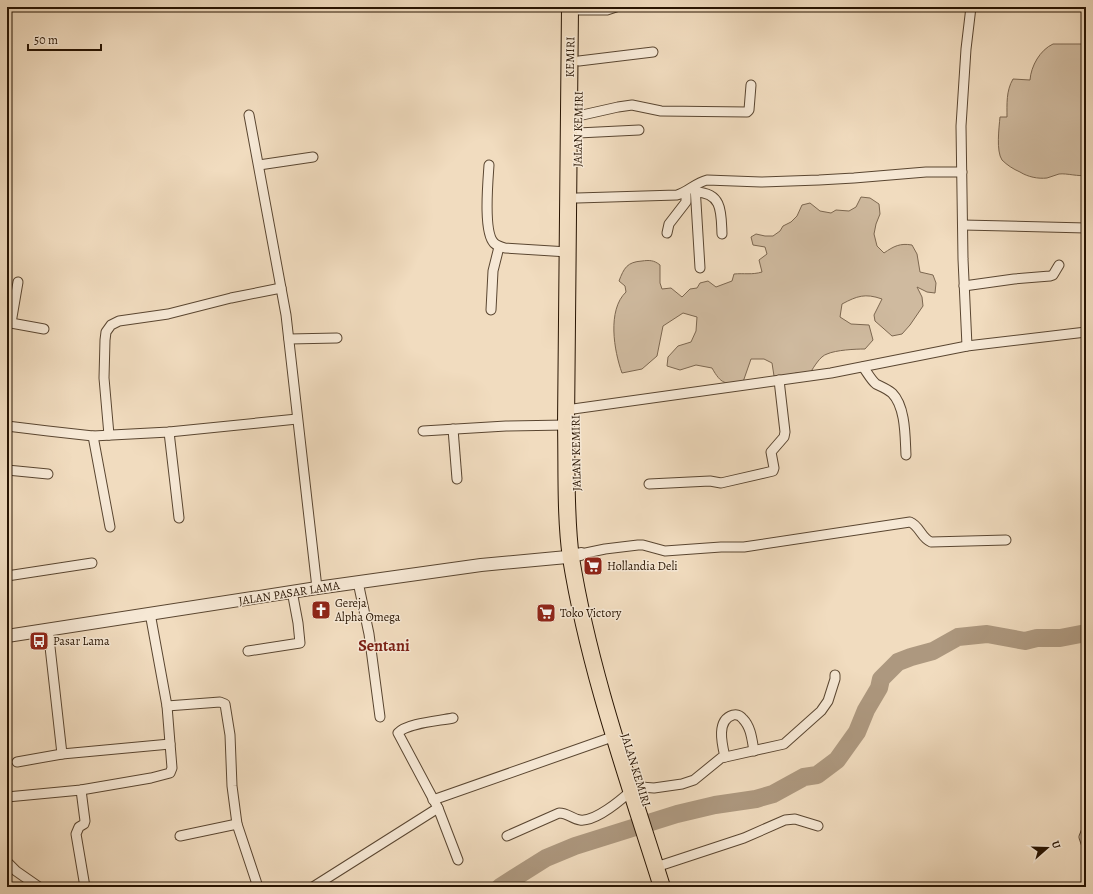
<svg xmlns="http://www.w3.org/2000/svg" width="1093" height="894" font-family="Alegreya,serif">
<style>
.green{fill:#cfba9f;stroke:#7c6750}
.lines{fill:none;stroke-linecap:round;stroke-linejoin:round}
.river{stroke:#ad987f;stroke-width:18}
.minor-casing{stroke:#5a4631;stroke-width:11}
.tertiary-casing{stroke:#5a4631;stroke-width:14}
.trunk-casing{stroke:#281402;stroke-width:18}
.minor{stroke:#f6e8d5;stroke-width:9}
.tertiary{stroke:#f6e8d5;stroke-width:12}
.trunk{stroke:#f1dcbf;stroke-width:16}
.labels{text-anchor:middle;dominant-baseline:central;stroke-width:3;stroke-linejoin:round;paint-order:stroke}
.street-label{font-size:12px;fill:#281402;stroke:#f6e8d5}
.poi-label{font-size:12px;fill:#281402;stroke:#f6e8d5;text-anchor:start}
.district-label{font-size:16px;font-weight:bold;fill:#7a1f14;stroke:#f6e8d5}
</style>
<rect width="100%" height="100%" fill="#f1dcbf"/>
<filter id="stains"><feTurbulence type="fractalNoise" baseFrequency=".005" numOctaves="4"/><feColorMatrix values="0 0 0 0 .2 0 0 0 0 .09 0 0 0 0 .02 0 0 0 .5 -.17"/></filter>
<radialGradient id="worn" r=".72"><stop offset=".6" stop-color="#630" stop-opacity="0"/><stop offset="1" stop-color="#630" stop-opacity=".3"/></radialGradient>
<g class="green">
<path d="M1053,44H1086V175C1079,177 1067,173 1059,174C1055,175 1051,177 1047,178C1038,179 1028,177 1020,172C1013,169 1007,165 1002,160C996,151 999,128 1000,117H1007C1007,104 1006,91 1013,79L1030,80C1031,66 1040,50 1053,44Z"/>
<path d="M861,197L870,198L879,204L880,214L876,224L874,234L877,246L884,253C894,246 900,243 912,245L917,254L920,272L933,275L936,283L935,293L927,292L917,287L922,297L923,306L910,325L902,334L892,336L875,321L874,315L882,299C865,293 857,296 842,304L840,317L851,324L869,325L873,340L865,349C855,349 836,350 827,354C820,356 814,367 810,373H796L787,376H774L772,363L764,359H751L743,382C725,385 721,384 712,368L696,365L680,370L667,366L668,357L678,346L691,342L696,331L697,317L683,313L663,326L657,356L642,369L622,373C614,351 607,310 626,292L625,286L619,281C624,268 627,262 642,261C649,260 654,260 660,265V283L662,289L671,288L682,297L690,289L697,288L700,283L708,281L716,287L732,281L734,274C744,273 752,275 762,272L759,260L767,254L765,247L753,245L751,237L756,234L765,236H773L780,231L783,226L791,222L797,216L802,205L810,203L820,211L831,213L836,210L849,211L856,207Z"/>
</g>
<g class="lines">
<path class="river" d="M500,887L546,858L575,846L677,814L715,805L756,799L773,794L804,777L817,775L837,760L857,732L866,710L879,688L881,679L898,662L911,657L933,651L958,637L987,634L1025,641L1037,638H1060L1086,633"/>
<g class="minor-casing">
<g id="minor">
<path d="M579,10H607L616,7"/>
<path d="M579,61L653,52"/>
<path d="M249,115L286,315L317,588"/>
<path d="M578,116L618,107L632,105L661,111L747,112L749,110L751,85"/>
<path d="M578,133L639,130"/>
<path d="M259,165L313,157"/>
<path d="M489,165C488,181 483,232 494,243C497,246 501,247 505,248L568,252"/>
<path d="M695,186L700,268"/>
<path d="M696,192C723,193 721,213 722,234"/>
<path d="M577,198L677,195C688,192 695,183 707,180L761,182L819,180L854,178L926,172H962"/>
<path d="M963,225L1086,228"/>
<path d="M667,233L669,224L686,202V192"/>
<path d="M964,286L1014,279L1050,276L1053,275L1059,265"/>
<path d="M491,310L493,271L499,247"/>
<path d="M11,323L18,282"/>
<path d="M7,324L11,323L44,329"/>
<path d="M289,339L337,338"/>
<path d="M967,346L963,259L961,126L966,49L971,7"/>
<path d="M863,367C867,372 871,380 876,384C882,387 887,389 892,393C906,407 905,438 906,455"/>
<path d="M566,410L831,373L967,346L1086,332"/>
<path d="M7,426L48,431L93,436L169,432L297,419"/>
<path d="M453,429L457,479"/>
<path d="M423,431L506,426L566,425"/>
<path d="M169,432L179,518"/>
<path d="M109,435L104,378L105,340L106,332L111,325L119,321L168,314L231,298L281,288"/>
<path d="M93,436L110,527"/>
<path d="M7,470L48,474"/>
<path d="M649,484L710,481L721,483L773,471L774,468L771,452L784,437L785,432L779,380"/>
<path d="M581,554L605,549L638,545H643L665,551L721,547H744L910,522C920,526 921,538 931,542L1006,540"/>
<path d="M7,576L92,563"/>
<path d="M358,582L369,634L380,717"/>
<path d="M48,629L62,754"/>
<path d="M248,651L300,643L298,623L292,591"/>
<path d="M167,706L220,702L225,704L230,735L232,786L237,824L258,887"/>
<path d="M453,718C439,721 407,723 398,733L438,808L458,860"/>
<path d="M725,757C722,744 716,720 733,715C737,714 740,715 743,719C751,727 752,740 754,751"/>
<path d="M17,762L62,754L170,744"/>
<path d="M641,787L654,788L682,784L694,780L721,758L784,744L821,711L828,701L835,679V675"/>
<path d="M81,790L85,821L84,824L79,827L76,834L85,887"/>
<path d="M7,797L81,790L151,778L170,773L172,768L167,706L150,613"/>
<path d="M433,800L615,736"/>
<path d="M1086,832L1084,837L1086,843"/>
<path d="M180,836L237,824"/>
<path d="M507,836L559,813C568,813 572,819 580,820C595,822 621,800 632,790"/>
<path d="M7,862L16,871L39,887"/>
<path d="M656,867L744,838L785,820L795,819L818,826"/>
<path d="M313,887L438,808"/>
</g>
</g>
<g class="tertiary-casing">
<path id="tertiary" d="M7,636L317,588L481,565L567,557L581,554"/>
</g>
<g class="trunk-casing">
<path id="trunk" d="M570,7L566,425C567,468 565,516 571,558C589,670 628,779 662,887"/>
</g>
<use href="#minor" class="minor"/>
<use href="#tertiary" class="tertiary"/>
<use href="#trunk" class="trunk"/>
</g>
<defs>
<g id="supermarket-square" transform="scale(1)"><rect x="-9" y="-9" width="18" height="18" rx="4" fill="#8f2418" stroke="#f6e8d5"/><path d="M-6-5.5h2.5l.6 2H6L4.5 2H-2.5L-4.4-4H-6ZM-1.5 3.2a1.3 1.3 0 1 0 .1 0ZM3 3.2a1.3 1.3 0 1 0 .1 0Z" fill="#fff"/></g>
<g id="church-square" transform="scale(1)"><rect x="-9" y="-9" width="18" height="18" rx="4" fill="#8f2418" stroke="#f6e8d5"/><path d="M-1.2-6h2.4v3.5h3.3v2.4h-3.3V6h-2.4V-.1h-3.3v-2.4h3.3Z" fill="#fff"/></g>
<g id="bus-square" transform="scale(1)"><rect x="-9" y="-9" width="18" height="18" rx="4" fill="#8f2418" stroke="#f6e8d5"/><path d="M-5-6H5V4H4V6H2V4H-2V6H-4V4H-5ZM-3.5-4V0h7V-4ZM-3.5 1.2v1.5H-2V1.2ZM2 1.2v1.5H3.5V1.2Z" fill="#fff"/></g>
</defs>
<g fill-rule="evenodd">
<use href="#supermarket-square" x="593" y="566"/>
<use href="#church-square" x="321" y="610"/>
<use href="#supermarket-square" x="546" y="613"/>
<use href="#bus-square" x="39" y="641"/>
</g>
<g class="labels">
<g class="street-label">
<text transform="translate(570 57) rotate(-89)">KEMIRI</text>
<text transform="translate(578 129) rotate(-89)">JALAN KEMIRI</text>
<text transform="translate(576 453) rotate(-91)">JALAN KEMIRI</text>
<text transform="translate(289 593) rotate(-9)">JALAN PASAR LAMA</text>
<text transform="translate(636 770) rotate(73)">JALAN KEMIRI</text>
</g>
<g class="poi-label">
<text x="607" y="566">Hollandia Deli</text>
<text x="335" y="603">Gereja<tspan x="335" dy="14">Alpha Omega</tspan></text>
<text x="560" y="613">Toko Victory</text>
<text x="53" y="641">Pasar Lama</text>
</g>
<g class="district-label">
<text x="384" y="646">Sentani</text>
</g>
</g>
<rect width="1093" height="894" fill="none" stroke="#f1dcbf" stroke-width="24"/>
<rect x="8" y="8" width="1077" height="878" fill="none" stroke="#281402" stroke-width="2"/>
<rect x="12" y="12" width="1069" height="870" fill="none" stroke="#281402"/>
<g transform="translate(1047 848) rotate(70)" stroke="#f6e8d5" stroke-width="3" paint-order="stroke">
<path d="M0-3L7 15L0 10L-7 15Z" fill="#281402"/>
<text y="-6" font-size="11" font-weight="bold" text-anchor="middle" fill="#281402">U</text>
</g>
<path d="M28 44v6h73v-6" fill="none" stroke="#281402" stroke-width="2"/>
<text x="34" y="44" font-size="12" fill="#281402" stroke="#f6e8d5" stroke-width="3" paint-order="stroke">50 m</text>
<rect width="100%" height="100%" filter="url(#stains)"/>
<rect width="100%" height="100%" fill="url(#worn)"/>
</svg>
